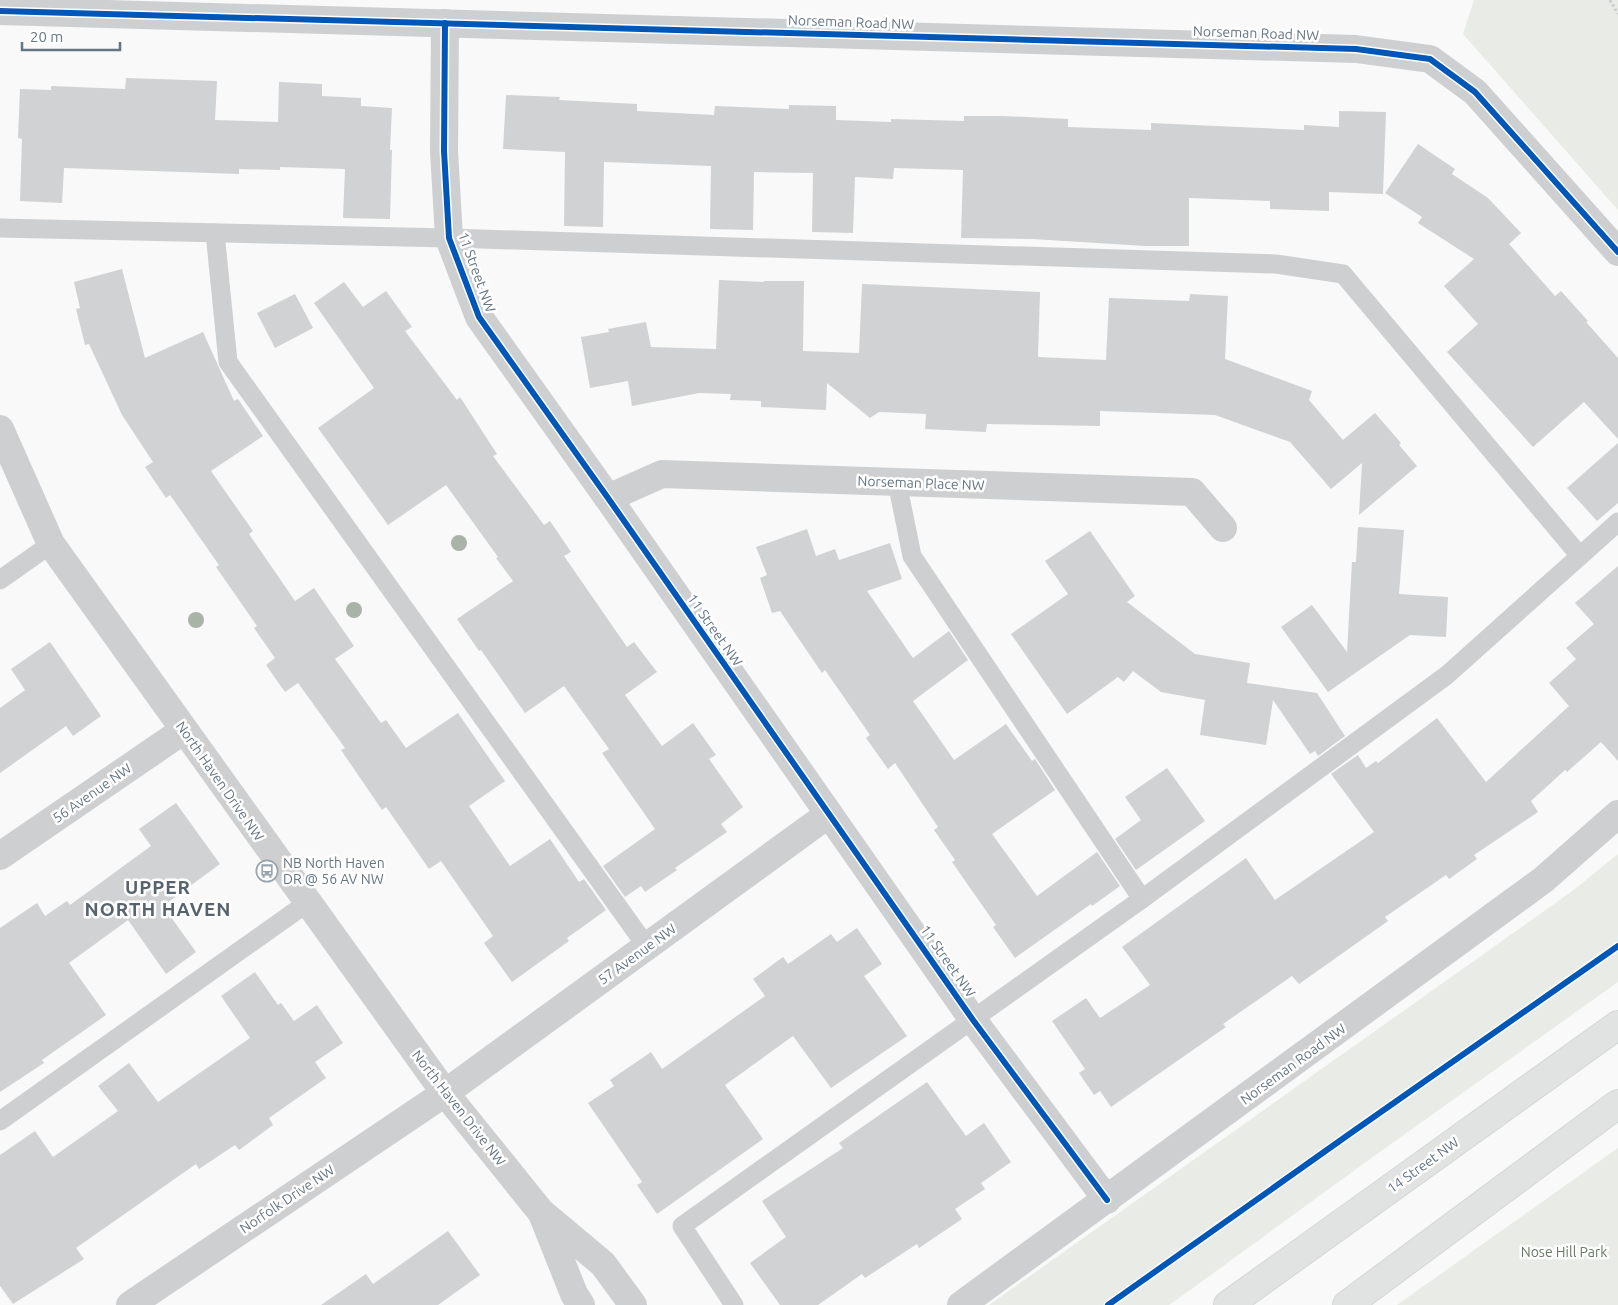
<svg xmlns="http://www.w3.org/2000/svg" width="1618" height="1305" font-family="Ubuntu,sans-serif">
<style>
.green{fill:#e8ebe6}
.building{fill:#d0d2d3}
.lines{fill:none;stroke-linecap:round;stroke-linejoin:round}
.secondary-casing{stroke:#d5d6d7;stroke-width:30}
.path{stroke:#cbcccd;stroke-width:3;stroke-dasharray:2.5 2.5;stroke-linecap:butt}
.service{stroke:#cecfd0;stroke-width:19}
.minor{stroke:#cecfd0;stroke-width:28}
.tertiary{stroke:#cecfd0;stroke-width:28}
.secondary{stroke:#e1e2e2;stroke-width:28}
.cycleway-casing{stroke:#fff;stroke-width:9}
.cycleway{stroke:#0057b8;stroke-width:6}
.tree{fill:#a9b3a7}
.labels{text-anchor:middle;dominant-baseline:central;stroke-width:5;stroke-linejoin:round;paint-order:stroke}
.street-label{font-size:14px;fill:#657683;stroke:#fff}
.poi-label{font-size:14px;fill:#657683;stroke:#fff;text-anchor:start}
.park-label{font-size:14px;fill:#687a64;stroke:#fff}
.district-label{font-size:19px;font-weight:bold;letter-spacing:1px;fill:#57646e;stroke:#fff}
</style>
<rect width="100%" height="100%" fill="#f9f9f9"/>
<g class="green">
<path d="M1474,0H1618V210L1463,34Z"/>
<path d="M1618,854V982L1370,1159L1182,1296L1169,1305H989L1571,892Z"/>
<path d="M1618,1148V1305H1397Z"/>
</g>
<g class="building">
<path d="M126,78L217,81L215,120L278,122L279,82L322,84V96L361,98V106L392,108L390,150H392L390,219L343,218L345,169L280,167V170L239,169V174L64,168L62,203L20,201L22,139L18,138L20,89L51,90V86L125,89Z"/>
<path d="M506,95L560,97L559,100L637,104V111L714,115L715,106L789,109V105L836,106V120L891,122V119L964,121V116H1003L1068,119V127L1151,130V123L1304,130V125L1339,127V111L1386,112L1383,194L1329,192V211L1270,209V201L1189,198V246H1145L1032,239L961,238L963,170L894,168L893,179L855,177L853,233L812,232L813,173L754,172L753,230L710,229L711,166L604,162L603,227L564,226L565,152L503,149Z"/>
<path d="M1418,144L1455,169L1452,174L1488,198L1521,233L1509,244L1555,296L1561,291L1588,321L1586,322L1618,358V439L1584,402L1533,447L1447,352L1478,324L1444,286L1474,259L1418,223L1422,217L1385,193Z"/>
<path d="M122,269L145,358L203,332L234,401L238,399L263,436L211,471L253,531L249,534L295,601L314,588L354,646L335,659L381,723L386,720L406,748L458,713L505,781L469,806L510,866L550,839L579,882L584,879L606,910L567,938L569,941L512,982L484,943L493,936L441,861L429,869L386,807L382,810L341,750L345,748L298,683L285,692L266,665L275,658L254,628L257,626L216,567L219,565L170,495L166,498L145,467L153,462L122,415L89,344L85,345L76,309L80,308L74,282Z"/>
<path d="M719,280L764,282V281H804L803,351L859,353L862,284L1040,292L1038,357L1106,360L1109,298L1189,301L1190,294L1228,296L1225,359L1312,391L1309,400L1343,440L1375,413L1401,443L1399,445L1417,466L1359,515L1362,463L1331,489L1290,442L1215,415L1100,411V426L987,424L986,432L925,429L926,414L879,412L870,418L827,383L826,410L761,407V401L730,400L731,394L699,393L632,406L628,381L590,388L581,337L609,332L608,329L646,322L651,347L716,349Z"/>
<path d="M344,282L363,307L386,291L412,327L405,331L457,400L460,397L497,454L493,456L544,525L550,521L571,552L564,556L627,647L634,642L657,672L625,695L662,746L693,723L716,755L709,759L743,807L721,824L727,832L675,868L677,870L645,892L641,886L625,897L603,866L655,829L602,753L609,749L564,686L525,713L481,650L479,651L457,619L513,581L496,558L498,557L446,485L388,525L318,428L374,388L314,303Z"/>
<path d="M295,294L313,328L275,348L257,313Z"/>
<path d="M1618,443V503L1597,521L1567,488Z"/>
<path d="M1358,527L1404,530L1399,594L1448,597L1446,637L1410,635L1328,692L1281,627L1312,605L1347,652L1352,562H1356Z"/>
<path d="M807,529L816,556L835,549L839,560L890,543L902,579L867,591L913,658L949,631L968,660L913,701L954,760L1006,724L1032,761L1035,759L1055,790L992,834L1037,896L1097,852L1120,886L1092,906L1091,904L1015,958L993,927L996,925L952,862L955,860L934,830L938,827L895,763L888,769L866,738L870,735L825,670L822,673L780,611L772,613L760,578L767,575L756,547Z"/>
<path d="M1090,531L1135,596L1127,602L1195,654L1250,663L1247,683L1317,693L1345,736L1318,756L1315,751L1310,754L1273,700L1266,745L1200,735L1205,700L1161,692L1133,671L1124,682L1118,677L1067,714L1011,634L1068,594L1045,561Z"/>
<path d="M1618,566V761L1601,742L1567,772L1565,770L1531,801L1538,812L1474,855L1477,859L1449,879L1446,875L1385,917L1388,921L1299,984L1292,976L1223,1024L1226,1027L1111,1107L1100,1091L1094,1095L1079,1073L1085,1069L1052,1021L1086,998L1100,1018L1150,985L1122,947L1246,858L1275,900L1374,832L1331,774L1358,755L1366,768L1376,761L1378,763L1437,718L1486,782L1569,706L1549,683L1576,659L1566,648L1594,624L1575,603Z"/>
<path d="M50,642L101,716L73,736L66,726L0,773V708L25,690L11,669Z"/>
<path d="M1167,768L1205,821L1136,870L1115,839L1141,820L1125,797Z"/>
<path d="M176,803L220,864L163,906L196,952L166,974L128,920L69,963L106,1015L42,1060L44,1063L0,1092V928L37,903L45,916L67,901L70,905L151,846L139,829Z"/>
<path d="M857,928L882,964L864,976L907,1036L831,1088L793,1036L725,1085L763,1139L657,1214L637,1185L642,1182L588,1103L614,1086L610,1080L651,1052L662,1069L765,996L753,979L783,957L788,964L831,934L837,942Z"/>
<path d="M255,972L278,1005L281,1003L294,1021L317,1005L343,1043L315,1062L326,1078L269,1118L273,1125L239,1150L235,1145L199,1169L196,1164L76,1248L84,1259L13,1304L0,1286V1155L35,1131L53,1157L118,1111L98,1086L129,1063L158,1102L250,1038L221,996Z"/>
<path d="M927,1082L966,1136L984,1123L1011,1162L981,1183L985,1189L955,1209L962,1219L919,1248L917,1244L865,1278L862,1274L818,1305H780L750,1263L786,1237L762,1201L843,1148L839,1143Z"/>
<path d="M448,1231L480,1275L438,1305H321L366,1274L373,1284Z"/>
</g>
<g class="lines">
<g class="secondary-casing">
<g id="secondary">
<path d="M1228,1305L1618,1025"/>
<path d="M1347,1305L1618,1104"/>
</g>
</g>
<path class="path" d="M1610,0L1618,14"/>
<g class="service">
<path d="M0,228L449,238L1276,264L1343,274L1580,556"/>
<path d="M215,233L228,362L647,947"/>
<path d="M897,482L912,556L1142,899"/>
<path d="M0,580L51,544"/>
<path d="M0,1121L307,903"/>
<path d="M734,1305L682,1226L1142,899L1447,675L1618,522"/>
</g>
<g class="minor">
<path d="M0,11L1356,49L1430,59L1475,92L1618,252"/>
<path d="M445,23L444,151L449,238L479,317L608,498L973,1020L1107,1200"/>
<path d="M0,429L51,544L445,1093L829,814"/>
<path d="M608,498L662,474L1192,492L1223,528"/>
<path d="M0,856L184,730"/>
<path d="M961,1305L1543,880L1618,814"/>
</g>
<g class="tertiary">
<path d="M543,1216L574,1294L581,1305"/>
<path d="M130,1305L445,1093L541,1212L603,1264L633,1305"/>
</g>
<use href="#secondary" class="secondary"/>
<g class="cycleway-casing">
<g id="cycleway">
<path d="M0,11L1356,49L1430,59L1475,92L1618,252"/>
<path d="M445,23L444,151L449,238L479,317L608,498L973,1020L1107,1200"/>
<path d="M1108,1305L1348,1135L1618,946"/>
</g>
</g>
<use href="#cycleway" class="cycleway"/>
</g>
<g class="tree">
<circle cx="459" cy="543" r="8"/>
<circle cx="354" cy="610" r="8"/>
<circle cx="196" cy="620" r="8"/>
</g>
<defs>
<g id="bus-ring" transform="scale(1.125)"><circle r="9.5" fill="#fff" stroke="#99a4ac" stroke-width="1.5"/><path d="M-5-6H5V4H4V6H2V4H-2V6H-4V4H-5ZM-3.5-4V0h7V-4ZM-3.5 1.2v1.5H-2V1.2ZM2 1.2v1.5H3.5V1.2Z" fill="#99a4ac"/></g>
</defs>
<g fill-rule="evenodd">
<use href="#bus-ring" x="267" y="871"/>
</g>
<g class="labels">
<g class="street-label">
<text transform="translate(851 22) rotate(2)">Norseman Road NW</text>
<text transform="translate(1256 33) rotate(2)">Norseman Road NW</text>
<text transform="translate(477 272) rotate(70)">11 Street NW</text>
<text transform="translate(921 483) rotate(2)">Norseman Place NW</text>
<text transform="translate(715 630) rotate(55)">11 Street NW</text>
<text transform="translate(220 781) rotate(55)">North Haven Drive NW</text>
<text transform="translate(92 793) rotate(-35)">56 Avenue NW</text>
<text transform="translate(637 954) rotate(-36)">57 Avenue NW</text>
<text transform="translate(948 961) rotate(55)">11 Street NW</text>
<text transform="translate(1293 1064) rotate(-36)">Norseman Road NW</text>
<text transform="translate(459 1108) rotate(52)">North Haven Drive NW</text>
<text transform="translate(1423 1165) rotate(-36)">14 Street NW</text>
<text transform="translate(287 1199) rotate(-34)">Norfolk Drive NW</text>
</g>
<g class="poi-label">
<text x="283" y="863">NB North Haven<tspan x="283" dy="16">DR @ 56 AV NW</tspan></text>
</g>
<g class="park-label">
<text x="1564" y="1252">Nose Hill Park</text>
</g>
<g class="district-label">
<text x="158" y="887">UPPER<tspan x="158" dy="22">NORTH HAVEN</tspan></text>
</g>
</g>
<path d="M22 42v8h98v-8" fill="none" stroke="#657683" stroke-width="2.5"/>
<text x="30" y="42" font-size="15" fill="#657683" stroke="#ffffff" stroke-width="4" paint-order="stroke">20 m</text>
</svg>
